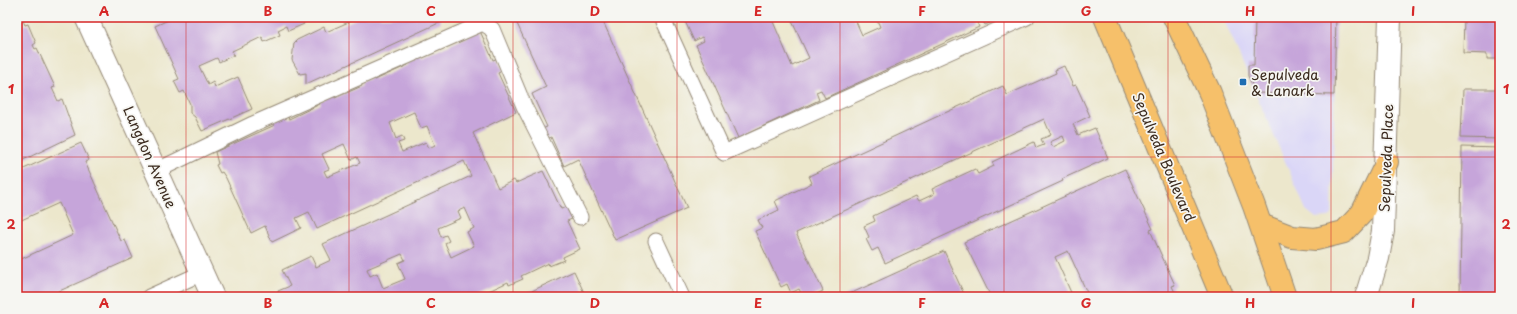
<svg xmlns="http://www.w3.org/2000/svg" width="1517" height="314" font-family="'Playpen Sans',sans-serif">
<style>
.built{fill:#dad6f7}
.building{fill:#c6a5da;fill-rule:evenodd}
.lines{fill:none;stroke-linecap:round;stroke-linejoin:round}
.lane-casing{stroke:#948875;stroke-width:17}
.street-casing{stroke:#948875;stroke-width:24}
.primary-casing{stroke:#948875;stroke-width:24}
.lane{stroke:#fff;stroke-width:15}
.street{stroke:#fff;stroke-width:22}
.primary{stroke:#f6c06b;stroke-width:22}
.grid{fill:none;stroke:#d62828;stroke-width:1;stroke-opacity:0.55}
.poi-dot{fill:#1f6fb2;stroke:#f6f6f2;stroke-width:1.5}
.labels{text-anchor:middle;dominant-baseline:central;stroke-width:3.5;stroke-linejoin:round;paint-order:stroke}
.poi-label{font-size:14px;fill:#3b2a1e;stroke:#f6f6f2;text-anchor:start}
.street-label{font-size:14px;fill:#3b2a1e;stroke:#f6f6f2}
.neatline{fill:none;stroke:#d62828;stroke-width:1.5}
.grid-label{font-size:13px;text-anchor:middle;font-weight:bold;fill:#d62828}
</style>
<rect width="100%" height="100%" fill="#f6f6f2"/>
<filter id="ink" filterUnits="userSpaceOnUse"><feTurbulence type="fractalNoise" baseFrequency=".025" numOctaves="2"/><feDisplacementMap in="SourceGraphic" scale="8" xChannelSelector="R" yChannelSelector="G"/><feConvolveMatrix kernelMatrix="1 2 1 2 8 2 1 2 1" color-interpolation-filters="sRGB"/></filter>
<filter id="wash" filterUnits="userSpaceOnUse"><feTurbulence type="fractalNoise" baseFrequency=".012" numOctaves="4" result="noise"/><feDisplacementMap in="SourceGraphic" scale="16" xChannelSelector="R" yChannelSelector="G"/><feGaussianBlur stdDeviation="0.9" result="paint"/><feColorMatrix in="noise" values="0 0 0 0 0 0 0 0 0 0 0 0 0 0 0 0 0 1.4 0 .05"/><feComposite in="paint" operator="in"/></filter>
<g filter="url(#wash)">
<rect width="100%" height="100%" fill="#ece7cc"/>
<path class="built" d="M1217,17H1336L1332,215L1329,217L1316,218L1306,210L1224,20L1219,22Z"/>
<g id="blocks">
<g class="building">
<path d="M17,17H21L25,25L28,24L36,43L33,45L35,49L37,48L55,87L52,88L58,101L62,99L75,135L17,163Z"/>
<path d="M175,17H308L302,19L304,24L288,31L286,26L278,30L280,35L264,42L262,37L232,51L234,55L219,62L217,58L199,66L208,85L213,82L215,87L238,77L252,109L202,131L195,117L190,113V104L184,91L180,93L174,81L179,79L155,26Z"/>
<path d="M360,17H439L441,22L306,84V73L300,74L292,60L294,43L297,40L324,27L326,32Z"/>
<path d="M514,17H601L687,208L615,240L578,159L564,166L551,137L547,139L542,129L547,127L532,94L546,87Z"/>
<path d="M683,17H771L792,66L809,58L790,17H854L862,35L880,27L876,17H1003L985,25L981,17L976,20L979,27L825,98L821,90L816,92L819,100L738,138L696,45L704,41L702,37L694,41Z"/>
<path d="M1255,17H1336L1334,95L1256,93L1248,76V65H1254Z"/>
<path d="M1464,17H1500V59H1487V54L1463,53Z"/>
<path d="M480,31L493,60L498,58L504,70L498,73L516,112L473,133L498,188L514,180L516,183L543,171L561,209L566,207L572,219L567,221L580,249L563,257L564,260L549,266L548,263L521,276L523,279L509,285L508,282L476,297H280L278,291L290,286L282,270L311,256L316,267L331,260L323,244L471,176L464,161L317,229L309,212L296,218L301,228L272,242L265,226L251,233L226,178L222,172L220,173L216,165L218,164L215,152L275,125L273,122L287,115L289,119L320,104L319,101L334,94L335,98L362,86L361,83L374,77L375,80L408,65L407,62L421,55L422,58ZM414,112L421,128L427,126L435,145L429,148L426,142L402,152L398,143L404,141L402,136L396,139L390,123ZM344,144L351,160L357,157L360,163L327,177L324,171L329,169L322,154ZM465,208L474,228L467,232L474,246L451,257L445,243L449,241L446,235L441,237L438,228L461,218L458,211ZM402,254L405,260L398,263L405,279L383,288L377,273L370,276L367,269Z"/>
<path d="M1064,66L1073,86L1076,85L1090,116L1073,124L1078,135L1095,128L1108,158L1062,179L1063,181L885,263L878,248L872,251L866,239L869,237L864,226L875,221L873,216L916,196L919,201L934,194L932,189L975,169L978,174L994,166L992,162L1034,142L1036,148L1044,145L1041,139L1051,135L1044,119L796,233L823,291L810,297H803L799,289L791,293L787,284L781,287L755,231L762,228L758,220L779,210L775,201L808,185L812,183L809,176L1003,86L1007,95L1056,73L1055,70ZM1063,136L1065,141L1053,147L1050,142Z"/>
<path d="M1463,89H1500V139L1461,138Z"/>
<path d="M81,143L89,160L85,162L121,241L125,240L133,258L46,297H17V261L73,235L59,203L17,222V172Z"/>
<path d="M1462,147L1500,148V297H1460Z"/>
<path d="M1125,169L1153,229L1150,230L1175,285L1172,286L1177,297H1089L1068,251L1055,257L1073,297H991L964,242Z"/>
<path d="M944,251L964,294L958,297H843Z"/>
<path d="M574,271L586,297H519Z"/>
</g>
</g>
</g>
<g filter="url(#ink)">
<use href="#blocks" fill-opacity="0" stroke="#948875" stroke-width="1"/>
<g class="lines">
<g class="lane-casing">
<g id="lane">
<path d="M662,17L724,153L1027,17"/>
<path d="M156,171L253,124L483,23L492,29L524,106L580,217"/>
<path d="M656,241L682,297"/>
<path d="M149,297L202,273"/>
</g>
</g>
<g class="street-casing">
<g id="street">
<path d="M86,17L213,297"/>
<path d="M1366,297L1378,258L1383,231L1390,17"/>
</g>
</g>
<g class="primary-casing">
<g id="primary">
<path d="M1105,17L1222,297"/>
<path d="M1174,17L1210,93L1254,206L1285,297"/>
<path d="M1261,225L1292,237L1316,239L1344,232L1362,213L1387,162"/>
</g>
</g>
<use href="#lane" class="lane"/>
<use href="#street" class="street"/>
<use href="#primary" class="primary"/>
</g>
</g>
<path class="grid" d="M186,17V297M349,17V297M513,17V297M677,17V297M840,17V297M1004,17V297M1168,17V297M1331,17V297M17,157H1500"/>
<rect class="poi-dot" x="1239" y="78" width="8" height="8" rx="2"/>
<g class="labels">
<g class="poi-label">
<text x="1251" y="74">Sepulveda<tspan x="1251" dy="16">&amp; Lanark</tspan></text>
</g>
<g class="street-label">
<text transform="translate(150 157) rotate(66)">Langdon Avenue</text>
<text transform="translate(1164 157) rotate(67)">Sepulveda Boulevard</text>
<text transform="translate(1386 158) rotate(-88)">Sepulveda Place</text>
</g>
</g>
<rect width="1517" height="314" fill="none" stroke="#f6f6f2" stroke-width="44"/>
<rect x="22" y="22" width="1473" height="270" class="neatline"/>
<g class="grid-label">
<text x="104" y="16">A</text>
<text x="268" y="16">B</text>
<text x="431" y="16">C</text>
<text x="595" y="16">D</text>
<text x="758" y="16">E</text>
<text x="922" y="16">F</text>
<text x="1086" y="16">G</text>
<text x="1250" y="16">H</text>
<text x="1413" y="16">I</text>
<text x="11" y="94">1</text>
<text x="1506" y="94">1</text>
<text x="11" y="229">2</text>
<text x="1506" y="229">2</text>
<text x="104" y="308">A</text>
<text x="268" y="308">B</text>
<text x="431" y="308">C</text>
<text x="595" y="308">D</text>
<text x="758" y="308">E</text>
<text x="922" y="308">F</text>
<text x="1086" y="308">G</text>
<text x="1250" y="308">H</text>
<text x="1413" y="308">I</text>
</g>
</svg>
